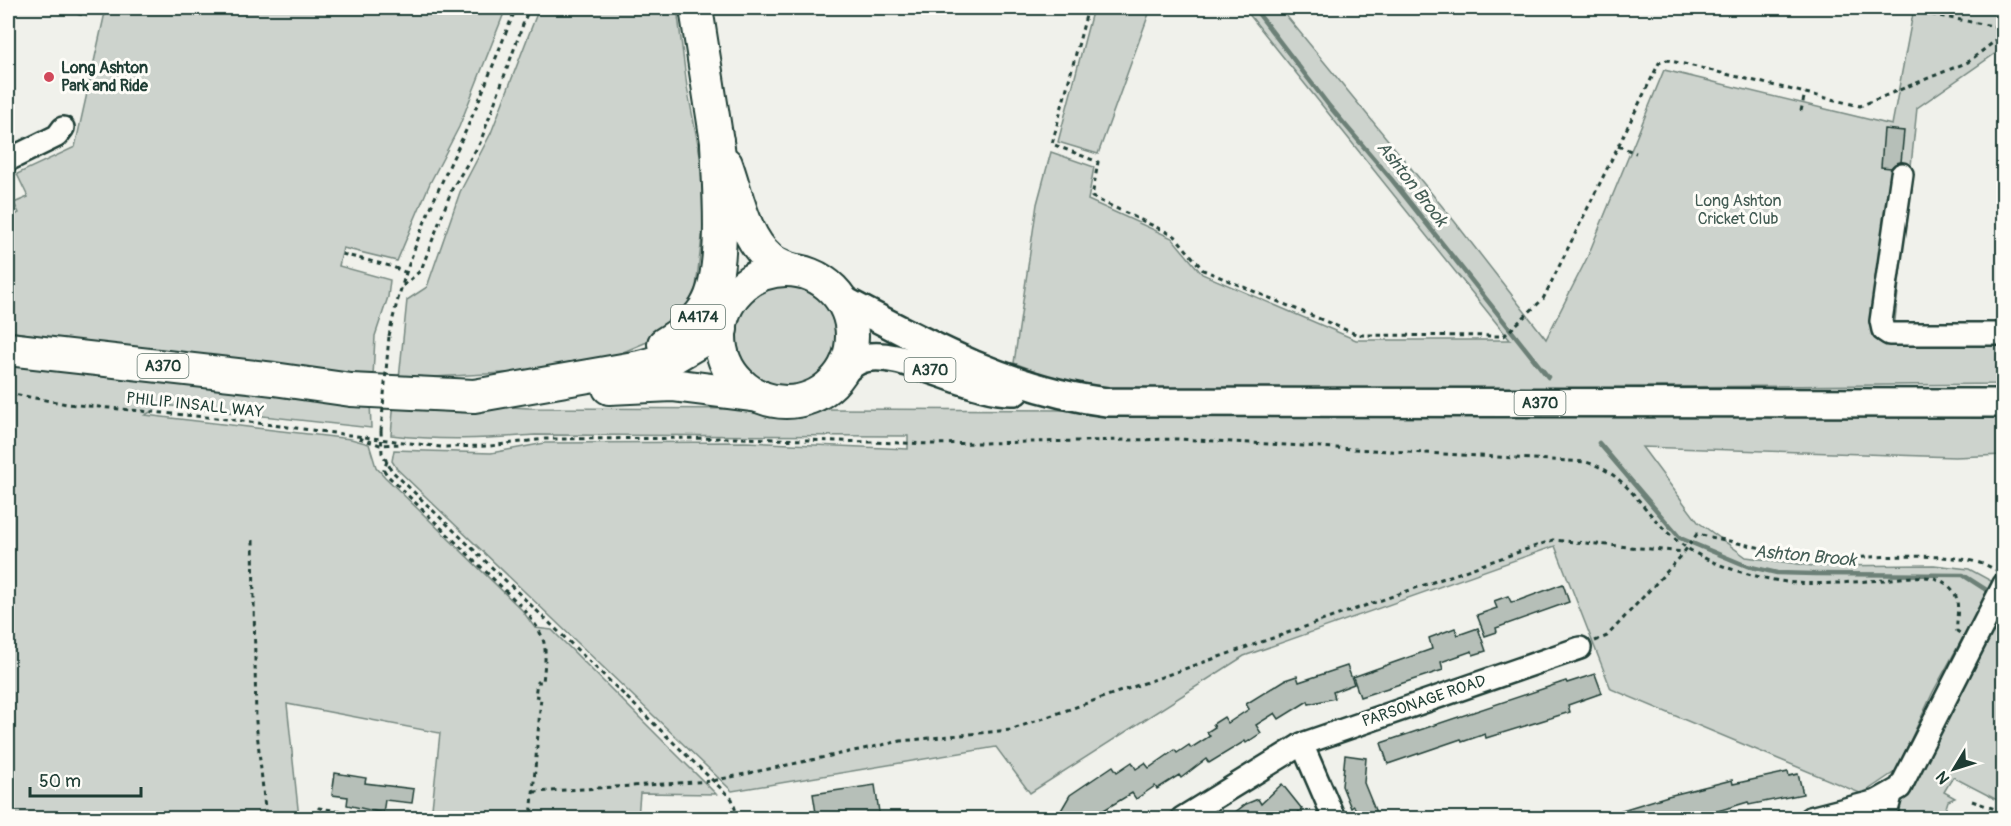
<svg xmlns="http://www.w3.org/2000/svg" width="2011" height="826" font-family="Pangolin,sans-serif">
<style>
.green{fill:#cdd3cd;stroke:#768880;stroke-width:1.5}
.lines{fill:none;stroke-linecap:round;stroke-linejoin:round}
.stream{stroke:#6c8077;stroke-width:4.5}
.building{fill:#b6bfb8;stroke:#1f3d34;stroke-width:1.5}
.minor-casing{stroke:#1f3d34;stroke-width:26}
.major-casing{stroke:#1f3d34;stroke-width:32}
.highway-casing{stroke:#1f3d34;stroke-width:36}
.path{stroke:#1f3d34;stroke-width:3;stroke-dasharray:4.5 4.5;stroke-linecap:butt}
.minor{stroke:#fdfcf7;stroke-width:21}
.major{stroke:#fdfcf7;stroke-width:27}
.highway{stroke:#fdfcf7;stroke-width:32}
.path-bridge{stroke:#1f3d34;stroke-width:3;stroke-dasharray:4.5 4.5;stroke-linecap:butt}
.poi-dot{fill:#d1495b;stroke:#fdfcf7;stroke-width:2}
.labels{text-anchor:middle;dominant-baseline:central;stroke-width:6;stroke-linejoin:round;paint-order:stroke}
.shield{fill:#fdfcf7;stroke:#62766e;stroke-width:1.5}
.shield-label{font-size:15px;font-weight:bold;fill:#1f3d34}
.poi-label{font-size:16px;font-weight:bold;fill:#1f3d34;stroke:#fdfcf7;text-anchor:start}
.park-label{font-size:16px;fill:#425b53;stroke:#fdfcf7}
.street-label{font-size:16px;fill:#1f3d34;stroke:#fdfcf7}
.water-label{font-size:18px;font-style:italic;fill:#455e56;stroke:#fdfcf7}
</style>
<rect width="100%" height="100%" fill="#f0f1eb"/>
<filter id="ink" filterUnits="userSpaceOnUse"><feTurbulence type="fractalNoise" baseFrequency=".0167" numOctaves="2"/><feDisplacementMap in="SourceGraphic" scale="12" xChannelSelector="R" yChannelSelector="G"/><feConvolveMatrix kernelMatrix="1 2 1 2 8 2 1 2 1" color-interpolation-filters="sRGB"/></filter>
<g filter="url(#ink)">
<g class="green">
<path d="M106,8H506L459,127L430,183L397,261L343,248L339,266L390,280L388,297L375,336L373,377L263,368L8,331V219L19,213L14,203L28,197L17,174L75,147Z"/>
<path d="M539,8H677L687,87L702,165L703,229L696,287L681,320L654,339L621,353L572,369L399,379L407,300L427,287L460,192L491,133Z"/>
<path d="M1093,8H1151L1098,154L1058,142Z"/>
<path d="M1244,8H1280L1455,222L1546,339L1587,258L1664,70L1892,125L1914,8H2003V48L1917,108L1894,330L2003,339V384L1092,392L1014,363L1037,204L1051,152L1094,167L1088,200L1172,238L1202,274L1356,340H1510Z"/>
<circle cx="782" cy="336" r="53"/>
<path d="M8,364L370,401L371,428L163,405L145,415L351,439L369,444L376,467L385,477L522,610L535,628L552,630L716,794L640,793L638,818H431L440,733L287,704L299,818H8Z"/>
<path d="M394,401L529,408L1354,411L2003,418L2004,455L1955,457L1642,447L1698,522L1746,557L1813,566L1934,565L1969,569L1993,582L1933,692L1896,771L1862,794L1611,689L1555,546L1244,656L1030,793L996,747L732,791L397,469L392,461L394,450L491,453L545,443L745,442L908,449V436L535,435C486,439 440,441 391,435Z"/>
<path d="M1992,630L2004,645V792L1999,801L1953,777L1944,792L1955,798L1948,801L1944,814L1955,818L1961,813L1972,818H1891Z"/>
</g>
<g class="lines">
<g class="stream">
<path d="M1254,8L1330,107L1392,180L1548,377"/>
<path d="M1599,443L1680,538L1747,566L1777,573L1815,574L1963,575L1988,591L1991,595"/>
</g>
</g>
<g class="building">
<path d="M1884,129L1904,131L1901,162L1891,168L1881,167Z"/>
<path d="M1563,584L1569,602L1496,628L1497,632L1485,636L1477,615L1497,608L1494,601L1508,596L1511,602L1517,601Z"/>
<path d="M1455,628L1458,635L1478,628L1486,651L1473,655L1472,651L1441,662L1443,670L1360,697L1353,677L1432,649L1429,638Z"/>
<path d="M1347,666L1354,684L1333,692L1335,698L1309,704L1308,701L1279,719L1275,713L1256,725L1261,733L1246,743L1245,741L1209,763L1206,759L1181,778L1179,775L1157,789L1155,786L1136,799L1132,793L1089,819H1056L1070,795L1113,766L1117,772L1132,762L1136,769L1145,763L1149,768L1175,750L1177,753L1189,745L1191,748L1210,736L1207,732L1215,727L1213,724L1224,717L1228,723L1249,709L1246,704L1285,680L1297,676L1299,682Z"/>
<path d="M1595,674L1602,693L1568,705L1570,712L1486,738L1485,734L1462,742L1461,739L1388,764L1381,743L1566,681L1567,683Z"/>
<path d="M1345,755L1366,758L1364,783L1377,815L1359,819L1354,806L1351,808L1342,786Z"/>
<path d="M1788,772L1789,776L1798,774L1803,794L1749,805L1748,802L1711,813L1712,816L1701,819H1610L1609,814L1668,796L1732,780L1733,784Z"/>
<path d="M335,773L366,778L365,783L414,789L412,803L385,800L383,813L347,805L348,797L332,795Z"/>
<path d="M1282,784L1302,809L1291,819H1226L1246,804L1258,799L1261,804Z"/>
<path d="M875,785L880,819H817L813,794Z"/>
</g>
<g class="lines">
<g class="minor-casing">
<g id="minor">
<path d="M8,160L57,136L63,128"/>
<path d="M1902,174L1881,321L1883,330L1889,334H2004"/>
<path d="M1302,744L1334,818"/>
<path d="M1182,818L1302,744L1580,648"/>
<path d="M1810,818L1877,801L1900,788L2004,584"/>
<path d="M1885,818L1891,795"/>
</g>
</g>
<g class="major-casing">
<g id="major">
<path d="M841,299C924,343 1012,391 1107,402L2004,403"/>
<path d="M829,386C838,378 847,366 857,361C893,342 970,394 1015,391"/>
</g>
</g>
<g class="highway-casing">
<g id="highway">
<path d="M696,8L720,161"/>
<path d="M726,164C737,194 744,238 770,259C775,264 784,267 791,270"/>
<circle cx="786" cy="336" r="66"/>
<path d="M664,344C680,334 694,325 705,308C728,273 718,183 717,141"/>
<path d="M8,349L274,379L351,390L474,396L640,367L670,359L721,329"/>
<path d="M609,388L672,385L759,396"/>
</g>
</g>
<g class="path">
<path d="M42,8L87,15"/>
<path d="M1088,8L1052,144L1098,162L1092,197L1175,236L1203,270L1358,335L1504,336L1543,299L1659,63L1667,60L1860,106L1968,62L2004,34"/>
<path d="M1896,8L2004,28"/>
<path d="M1801,111L1805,93"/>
<path d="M1618,146L1636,153"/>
<path d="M342,254L390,266L407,273"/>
<path d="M403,286L421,270L452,189L480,143L529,8"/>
<path d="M389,336C403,268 432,201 462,139C482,96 498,51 516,8"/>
<path d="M8,393L67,404L227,419L441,447L490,446L545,439L742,438L933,444L1178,439L1586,462C1624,473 1637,502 1664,529C1693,559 1734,572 1774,580C1808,587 1849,582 1884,580C1900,578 1917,575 1934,578C1942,580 1951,586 1955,594C1960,604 1956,620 1957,631L1961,634"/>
<path d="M381,431L382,453L392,471L732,799L738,818"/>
<path d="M359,438L380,445L402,444"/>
<path d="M387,461L384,470L387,475L523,608C548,640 547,643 543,682H537L535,696L541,697L531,818"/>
<path d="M253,540L256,722L266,818"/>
<path d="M1998,631L2004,639"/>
<path d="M1595,641L1607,636L1684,553"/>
<path d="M534,792L712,781L901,741L1010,730L1553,540L1684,552L1697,534C1734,542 1772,551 1809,556C1854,562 1961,546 1995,570"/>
<path d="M1972,801L2004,812"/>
<path d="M317,818L319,808L388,818"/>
</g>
<use href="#minor" class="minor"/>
<use href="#major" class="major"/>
<use href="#highway" class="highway"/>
<path class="path-bridge" d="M381,431L389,336"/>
</g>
</g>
<circle class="poi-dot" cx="49" cy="77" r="6"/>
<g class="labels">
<g class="shield">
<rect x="671" y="305" width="54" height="24" rx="4.5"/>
<rect x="137.5" y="354" width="51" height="24" rx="4.5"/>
<rect x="904.5" y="358" width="51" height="24" rx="4.5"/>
<rect x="1514.5" y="391" width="51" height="24" rx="4.5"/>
</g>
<g class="shield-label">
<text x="698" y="317">A4174</text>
<text x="163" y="366">A370</text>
<text x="930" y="370">A370</text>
<text x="1540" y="403">A370</text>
</g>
<g class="poi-label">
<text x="61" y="68">Long Ashton<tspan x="61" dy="18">Park and Ride</tspan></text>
</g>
<g class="park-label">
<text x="1738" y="201">Long Ashton<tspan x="1738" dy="18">Cricket Club</tspan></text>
</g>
<g class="street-label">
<text transform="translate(195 405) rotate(6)">PHILIP INSALL WAY</text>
<text transform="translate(1424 701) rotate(-19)">PARSONAGE ROAD</text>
</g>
<g class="water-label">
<text transform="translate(1412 184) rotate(52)">Ashton Brook</text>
<text transform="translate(1805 556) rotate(5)">Ashton Brook</text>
</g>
</g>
<rect width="2011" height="826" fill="none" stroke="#fdfcf7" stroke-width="30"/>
<rect x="15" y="15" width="1981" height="796" fill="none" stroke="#1f3d34" stroke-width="2" filter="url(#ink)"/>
<g transform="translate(1954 769) rotate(232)" stroke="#fdfcf7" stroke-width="4.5" paint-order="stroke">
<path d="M0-4.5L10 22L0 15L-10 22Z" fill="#1f3d34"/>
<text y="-9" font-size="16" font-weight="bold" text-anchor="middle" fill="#1f3d34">N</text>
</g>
<path d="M30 787v9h111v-9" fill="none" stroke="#1f3d34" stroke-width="3"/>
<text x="39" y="787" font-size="18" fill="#1f3d34" stroke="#fdfcf7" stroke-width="4.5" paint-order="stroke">50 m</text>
</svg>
